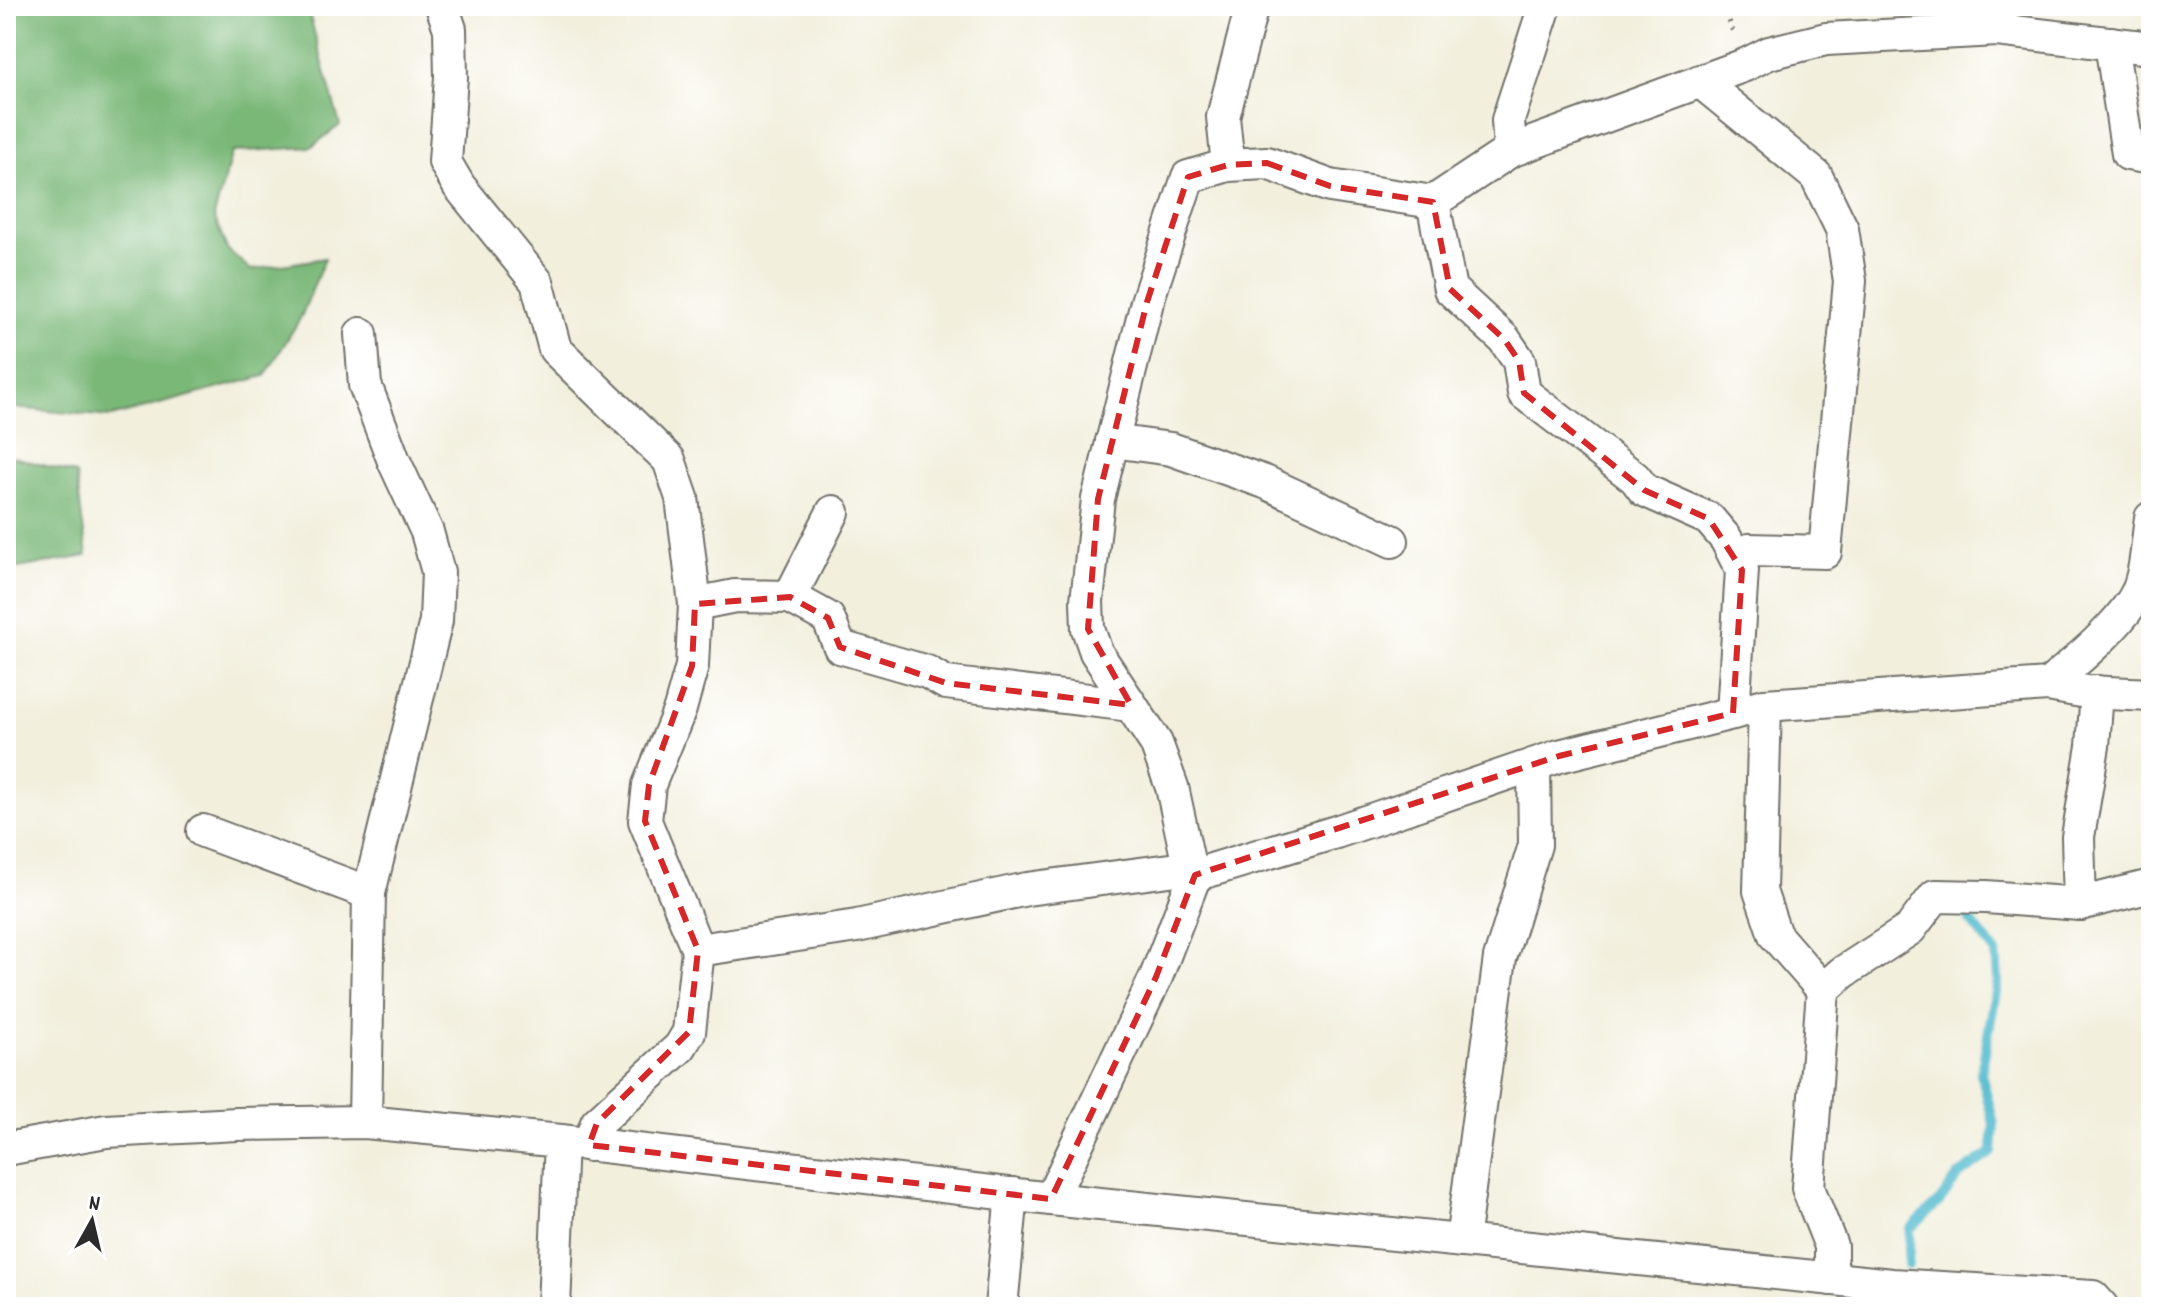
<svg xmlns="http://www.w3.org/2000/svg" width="2157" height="1313" font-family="Dekko,sans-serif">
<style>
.forest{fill:#7ab878;stroke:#527252;stroke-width:2}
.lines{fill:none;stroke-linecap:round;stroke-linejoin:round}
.stream{stroke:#50b9cd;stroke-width:10}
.minor-casing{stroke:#717069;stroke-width:36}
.path{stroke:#717069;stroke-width:5;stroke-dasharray:2 6;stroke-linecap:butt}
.minor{stroke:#fff;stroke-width:32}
.marked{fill:none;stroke:#d62828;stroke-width:6;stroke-dasharray:16 10;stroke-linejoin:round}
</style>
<rect width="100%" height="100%" fill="#fff"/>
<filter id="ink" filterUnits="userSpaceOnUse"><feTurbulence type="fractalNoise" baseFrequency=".0125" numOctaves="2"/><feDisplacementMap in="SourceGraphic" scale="16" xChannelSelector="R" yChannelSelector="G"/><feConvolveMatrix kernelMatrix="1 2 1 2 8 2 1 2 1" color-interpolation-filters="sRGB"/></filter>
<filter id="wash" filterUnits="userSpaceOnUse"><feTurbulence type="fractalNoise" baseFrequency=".006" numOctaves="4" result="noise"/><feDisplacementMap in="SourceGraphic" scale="32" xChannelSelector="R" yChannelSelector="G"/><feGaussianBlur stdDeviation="1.8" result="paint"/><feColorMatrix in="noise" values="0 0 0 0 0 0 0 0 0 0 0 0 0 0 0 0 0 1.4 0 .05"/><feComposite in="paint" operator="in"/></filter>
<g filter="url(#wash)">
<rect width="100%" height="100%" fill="#f2efdd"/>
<g class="forest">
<path d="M6,6H307L340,125L311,147L232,152L214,216L227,249L251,270L325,258L301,317L265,376L111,417L6,407Z"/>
<path d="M6,455L76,474L87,556L6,570Z"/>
</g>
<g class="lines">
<g class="stream">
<path d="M1908,1265L1910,1229L1940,1201L1959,1175L1992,1152L1994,1124L1981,1073L1998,981L1996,953L1969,919"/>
<path d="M1021,1300L1072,1307"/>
<path d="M1869,1307L1870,1303"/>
</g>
</g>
</g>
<g filter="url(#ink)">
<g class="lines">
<g class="minor-casing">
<g id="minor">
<path d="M442,6L450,29L451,77L445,162L459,186L537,282L555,349L669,460L682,498L695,604L692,666L680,709L649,785L645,821L698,950L689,1032L680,1047L597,1123L589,1145"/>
<path d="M2111,43L2128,154L2151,158"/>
<path d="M1700,81L1816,176L1842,229L1850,281L1825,552L1749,550L1735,556"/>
<path d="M1510,151L1508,120L1545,6"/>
<path d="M1228,165L1223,117L1252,6"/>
<path d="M1433,202L1450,289L1504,339L1519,361L1524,393L1635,478L1644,490L1709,519L1726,539L1742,570L1733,713"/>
<path d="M361,334L365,385L394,461L427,532L438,572L436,621L369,893L365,1122"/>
<path d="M1112,441L1171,449L1265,482L1392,541"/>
<path d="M790,597L828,618L840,647L927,672L946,683L1131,705"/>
<path d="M695,604L735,596L790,597L833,512"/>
<path d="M2048,685C2075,662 2112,632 2132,602C2147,580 2147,544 2151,518"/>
<path d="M1765,705L1760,891L1775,935L1823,990L1808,1188L1831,1246V1279"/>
<path d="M203,831L369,893"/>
<path d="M2080,904L2078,837L2093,746L2097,692"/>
<path d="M698,950L857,926L1027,889L1177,869L1195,875L1336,832L1559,756L1765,705L2048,685L2087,692L2151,695"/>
<path d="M1823,990L1842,973L1910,929L1935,896L1986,897L2080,904L2151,886"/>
<path d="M6,1149L106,1131L237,1124L365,1122L561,1141L1051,1199L1892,1285L2093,1297L2102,1307"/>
<path d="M1051,1199L1156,977L1195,875L1188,861L1172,787L1156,743L1096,652L1088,629L1087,601L1098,499L1147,302L1188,177L1228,165L1267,163L1330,186L1433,202L1510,151L1745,65L1769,53L1826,39L1997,30L2151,48"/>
<path d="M1462,1241L1500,958L1535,845L1534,765"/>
<path d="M554,1307L561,1141"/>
<path d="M1001,1307L1012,1194"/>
</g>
</g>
<path class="path" d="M1724,6L1734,35"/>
<use href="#minor" class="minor"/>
</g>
</g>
<path class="marked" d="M1267,163L1330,186L1433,202L1450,289L1504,339L1519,361L1524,393L1644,490L1709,519L1742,570L1733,713L1559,756L1195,875L1156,977L1051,1199L589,1145L597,1123L689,1032L698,950L645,821L649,785L692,666L695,604L790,597L828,618L840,647L946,683L1131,705L1088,629L1098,499L1147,302L1188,177L1228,165Z"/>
<rect width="2157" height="1313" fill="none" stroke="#fff" stroke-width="32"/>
<g transform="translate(92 1221) rotate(8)" stroke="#ffffff" stroke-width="6" paint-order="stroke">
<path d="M0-6L14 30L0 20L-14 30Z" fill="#2b2b2b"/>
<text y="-12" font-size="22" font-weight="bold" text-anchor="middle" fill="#2b2b2b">N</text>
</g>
</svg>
